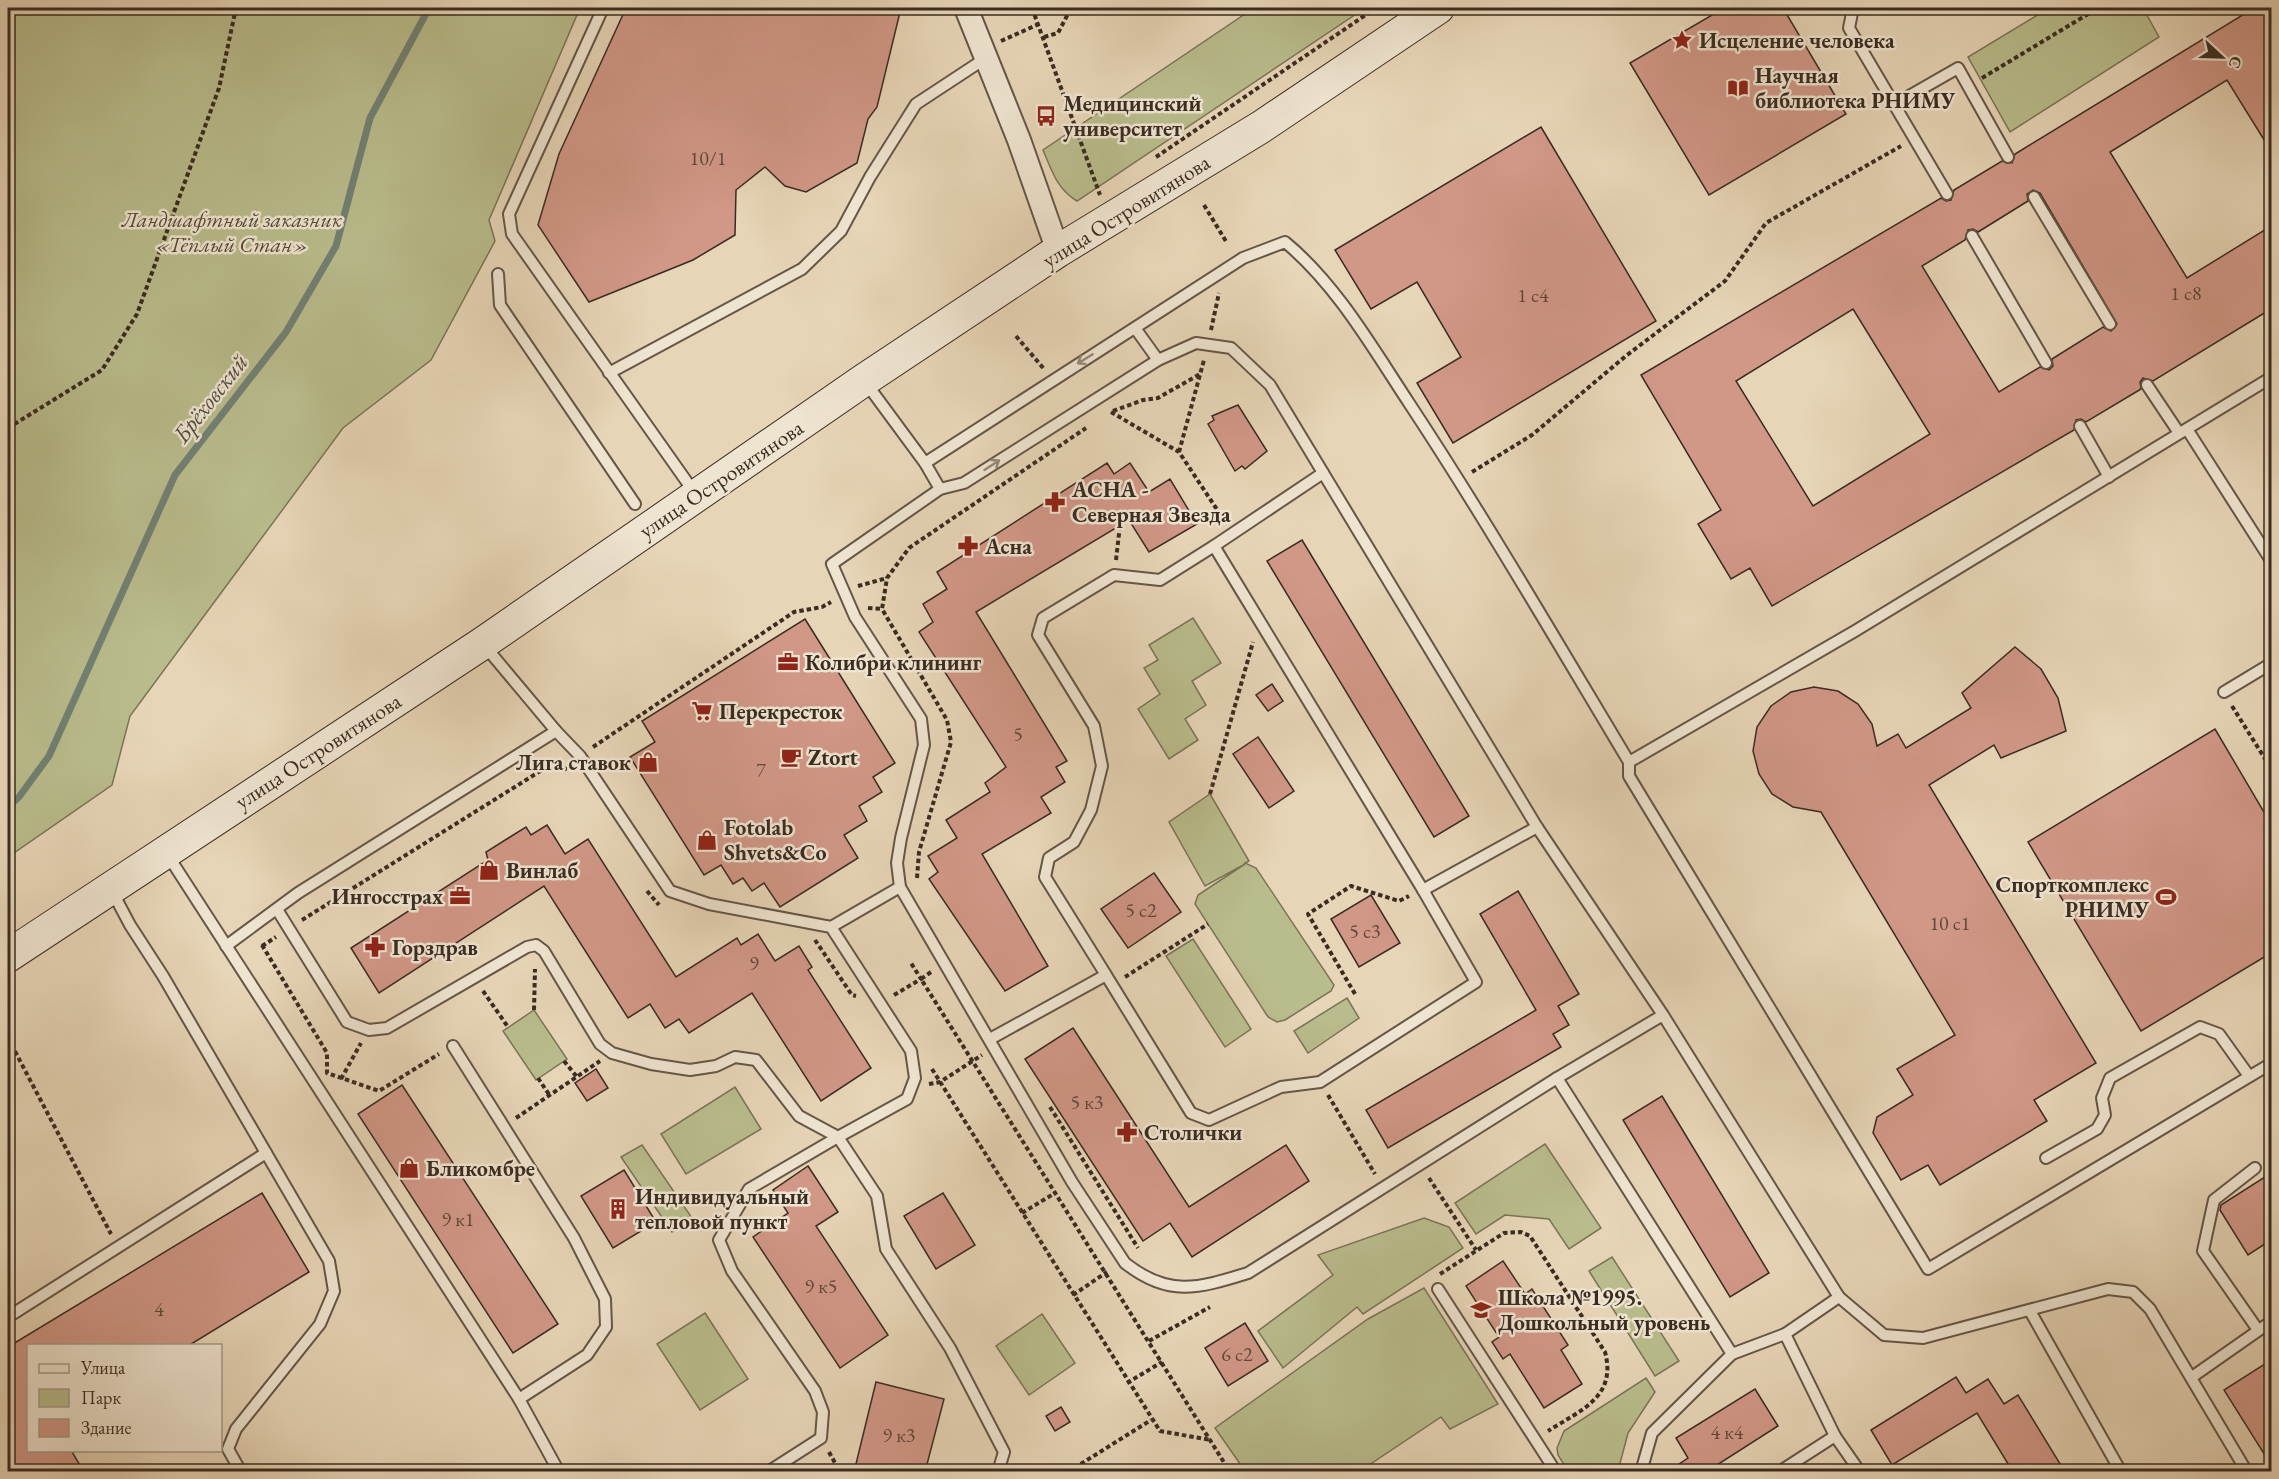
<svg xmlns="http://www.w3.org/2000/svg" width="2279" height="1479" font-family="'EB Garamond',serif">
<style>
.green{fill:#b9bc8c;stroke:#7a7457;stroke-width:1.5}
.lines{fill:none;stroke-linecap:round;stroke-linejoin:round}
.stream{stroke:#728174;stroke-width:7}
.building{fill:#d19787;stroke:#3a2c22;stroke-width:1.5;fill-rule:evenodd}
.lane-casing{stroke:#655647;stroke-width:14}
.street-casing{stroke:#655647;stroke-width:26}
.secondary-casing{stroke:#3a2c22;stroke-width:34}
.path{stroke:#3a2c22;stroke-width:4;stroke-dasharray:4.5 3;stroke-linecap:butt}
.lane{stroke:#efe4d0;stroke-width:10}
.street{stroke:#efe4d0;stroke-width:22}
.secondary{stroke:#efe4d0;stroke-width:32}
.oneway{stroke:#948879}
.labels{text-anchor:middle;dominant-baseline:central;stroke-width:5;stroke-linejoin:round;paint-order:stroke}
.number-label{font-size:20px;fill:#60473b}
.poi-label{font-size:22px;font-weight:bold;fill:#3a2c22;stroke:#efe4d0;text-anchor:start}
.street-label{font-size:22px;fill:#3a2c22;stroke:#efe4d0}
.park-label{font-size:22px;font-style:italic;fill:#534937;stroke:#efe4d0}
.water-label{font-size:24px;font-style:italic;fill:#514f44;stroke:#efe4d0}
</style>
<rect width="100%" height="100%" fill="#e7d5b7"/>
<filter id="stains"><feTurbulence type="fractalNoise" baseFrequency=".00333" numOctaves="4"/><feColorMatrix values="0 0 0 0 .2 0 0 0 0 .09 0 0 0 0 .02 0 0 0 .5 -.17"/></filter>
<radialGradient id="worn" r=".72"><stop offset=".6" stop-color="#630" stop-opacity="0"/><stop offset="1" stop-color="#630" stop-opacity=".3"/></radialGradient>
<g class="green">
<path d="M8,8H580L489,220L495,241L431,360L343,428L130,716L112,785L8,857Z"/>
<path d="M1254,8H1365L1077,201C1057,189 1052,171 1043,150Z"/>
<path d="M2049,8H2143L2159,37L2010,132L1968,57Z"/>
<path d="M1193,618L1221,663L1192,681L1206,705L1185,719L1198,740L1169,759L1138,709L1160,694L1144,668L1158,660L1149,645Z"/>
<path d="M1210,794L1249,861L1245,863L1256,868L1334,985L1331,991L1285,1020L1277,1022L1268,1017L1195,904L1198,895L1245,864L1205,886L1169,822Z"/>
<path d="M1193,939L1251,1029L1225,1047L1166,956Z"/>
<path d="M1347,998L1359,1018L1308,1053L1294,1031Z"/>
<path d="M534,1010L567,1059L536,1080L503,1031Z"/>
<path d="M735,1087L761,1129L686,1174L661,1134Z"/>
<path d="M1545,1144L1601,1228L1569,1249L1549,1219L1505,1215L1476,1234L1455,1203Z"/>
<path d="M642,1145L692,1218L672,1232L621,1157Z"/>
<path d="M1424,1218L1449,1227L1463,1248L1363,1314L1357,1307L1283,1368L1258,1331L1333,1275L1318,1255Z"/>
<path d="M1612,1257L1679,1361L1655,1376L1589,1271Z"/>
<path d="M1424,1288L1498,1404L1450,1429L1441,1417L1360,1471H1245L1215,1428L1368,1319Z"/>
<path d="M705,1313L748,1379L700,1410L657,1344Z"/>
<path d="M1042,1314L1075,1363L1029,1395L996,1346Z"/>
<path d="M1646,1378L1655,1392L1628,1433L1618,1471H1568L1558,1455L1557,1448L1564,1431Z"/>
</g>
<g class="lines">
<path class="stream" d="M8,807L19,797L49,756L175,475L286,332L336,246L370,118L429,8"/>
</g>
<g class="building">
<path d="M626,8H901L877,107L868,119L857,163L806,192L785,186L765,167L736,190L735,235L693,260L589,302L538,225L559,154Z"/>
<path d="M1724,8H1783L1846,114L1709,195L1630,63Z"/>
<path d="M2254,8H2271V151L2227,80L2110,152L2187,278L2271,226V309L2153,381L2143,378L2140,382L2141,389L2086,422L2081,419L2076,420L2074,430L1772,606L1750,568L1731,579L1698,524L1721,510L1641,375L1941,198L1946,201L1951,200L1954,190L2002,161L2012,163L2015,154ZM2033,190L2040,193L2117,324L2111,331L2103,327L2052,359L2053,366L2049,370L2040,367L1999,392L1922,266L1965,240L1968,230L1973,229L1978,232L2028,201L2027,194ZM1853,309L1930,434L1813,506L1736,381Z"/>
<path d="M1541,127L1656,321L1453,443L1417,383L1461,357L1417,282L1371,309L1335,250Z"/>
<path d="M1238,405L1267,451L1245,469L1242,466L1235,471L1208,424L1214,420L1212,416Z"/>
<path d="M1107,463L1114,474L1130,463L1149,492L1170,479L1197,524L1149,552L1129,520L976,612L1067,761L1056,767L1065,782L1041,797L1051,813L982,854L1048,966L1005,991L929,879L938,872L928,856L957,838L946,820L990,792L985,783L1006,767L919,632L933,622L923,604L947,589L937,572Z"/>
<path d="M1302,540L1469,816L1434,837L1267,561Z"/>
<path d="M805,619L895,763L873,777L882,792L859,806L867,821L844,835L858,858L780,907L764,883L752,891L743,878L733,884L721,865L704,875L630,757L655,742L642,721Z"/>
<path d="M2015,647L2041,669L2058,698L2066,731L2001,758L1994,745L1929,785L2096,1063L2034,1100L2047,1121L1940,1185L1928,1165L1901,1180L1873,1133L1877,1117L1913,1095L1897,1069L1955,1035L1821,812L1793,807L1772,794L1759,774L1753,751L1757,727L1771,706L1791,692L1814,687L1838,691L1858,704L1872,724L1877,746L1898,734L1906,748L1971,708L1962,693Z"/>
<path d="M1272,684L1283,701L1268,711L1256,695Z"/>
<path d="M2215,729L2271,824V953L2141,1031L2028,842Z"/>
<path d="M1258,737L1294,791L1269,808L1233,754Z"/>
<path d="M547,825L565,854L588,839L676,977L737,938L741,945L758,934L775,961L799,946L812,967L808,970L871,1068L821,1101L752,993L689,1033L679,1019L665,1028L650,1004L628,1018L544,886L379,993L351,948L488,860L486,852L526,827L531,835Z"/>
<path d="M1154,873L1181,912L1128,948L1101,909Z"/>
<path d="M1518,891L1579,994L1558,1006L1569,1025L1553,1034L1561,1047L1388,1148L1366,1110L1536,1010L1480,914Z"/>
<path d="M1371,895L1400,943L1359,967L1331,919Z"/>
<path d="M1073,1028L1189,1207L1286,1145L1309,1181L1192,1257L1170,1223L1143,1241L1025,1059Z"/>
<path d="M596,1069L608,1088L587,1101L575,1083Z"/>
<path d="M402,1085L558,1324L513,1353L358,1114Z"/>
<path d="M1662,1096L1769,1273L1730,1297L1623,1120Z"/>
<path d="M808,1166L838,1212L816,1226L888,1335L840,1368L753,1237L788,1213L773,1190Z"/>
<path d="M624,1170L656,1222L613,1248L581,1196Z"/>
<path d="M2271,1173V1240L2248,1255L2220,1210L2221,1205Z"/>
<path d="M262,1193L309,1272L188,1346H28V1450H71L84,1472H8V1347Z"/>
<path d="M943,1193L975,1245L936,1269L904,1216Z"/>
<path d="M1503,1261L1525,1294L1532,1289L1568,1345L1561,1350L1582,1384L1544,1408L1510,1354L1503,1359L1492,1342L1499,1337L1466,1286Z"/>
<path d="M1245,1323L1268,1361L1228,1386L1205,1348Z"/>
<path d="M2271,1360V1465L2224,1390Z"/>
<path d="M1956,1377L1966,1393L1988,1379L2004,1404L2018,1395L2065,1472H2013L1977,1413L1892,1465L1871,1430Z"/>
<path d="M876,1382L944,1399L925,1472H854Z"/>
<path d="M1755,1389L1778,1426L1706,1472H1667L1688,1458L1676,1438Z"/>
<path d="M1061,1407L1070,1422L1055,1431L1046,1416Z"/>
</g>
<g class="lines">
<g class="lane-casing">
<g id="lane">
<path d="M603,8L509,214L512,234L694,492"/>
<path d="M1853,8L1849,28L1947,194"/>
<path d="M1895,104L1958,68L2008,157"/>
<path d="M2034,197L2110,324"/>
<path d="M1972,236L2046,363"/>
<path d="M498,274L500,305L635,504"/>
<path d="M1135,328L1158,360"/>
<path d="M609,373L802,269L841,231L870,177L916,104L986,58"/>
<path d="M2272,377L1855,631L1629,762V776L1928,1269L2272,1063"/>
<path d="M866,383L925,463L940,489"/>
<path d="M2147,385L2179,433"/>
<path d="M2080,426L2109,477"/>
<path d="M2187,429L2272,562"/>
<path d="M925,463L1243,258L1285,242C1336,284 1372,347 1409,403C1486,520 1557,642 1629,762"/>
<path d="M1214,546L1323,473"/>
<path d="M2224,692L2272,663"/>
<path d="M167,854L519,1399L559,1472"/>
<path d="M1423,890L1537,827"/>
<path d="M112,891L130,925L163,976L329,1261L334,1291L320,1324L236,1429L228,1449L241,1472"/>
<path d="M278,911L347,1022L369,1030L387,1028L527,947L536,945L544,951L600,1044L612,1053L651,1064L690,1070L716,1066L735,1057L756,1060L799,1116L838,1137L907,1099L915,1078L911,1051L831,927L709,904L670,891L580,756L556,731"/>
<path d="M831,927L900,887"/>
<path d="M226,946L298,893L556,731L484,645"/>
<path d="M1663,1015L1557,1078L1248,1273C1199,1288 1169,1298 1125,1263L1072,1182L900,887L897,863L901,838L924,745L921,719L855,617L832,564L940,489L964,483L1158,360L1196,343L1231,348L1270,385L1537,827L1663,1015L1839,1297L1884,1335L1923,1338L2108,1289L2133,1292L2150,1309L2247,1472"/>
<path d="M990,1039L1106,975L1191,1113L1209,1120L1281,1087L1320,1082L1476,982L1423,890L1214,546L1160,580L1114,575L1043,618L1038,635L1094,726L1102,766L1091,810L1074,842L1049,858L1045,877L1106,975"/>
<path d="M453,1046L574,1238L605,1299L606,1327L587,1355L519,1399"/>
<path d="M1557,1078L1732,1354"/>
<path d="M2046,1158L2097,1129L2105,1115L2102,1098L2110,1078L2200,1027L2219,1034L2249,1076"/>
<path d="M2255,1168L2214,1200L2203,1251L2258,1330"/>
<path d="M1438,1289L1556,1472"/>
<path d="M2030,1311L2121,1472"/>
<path d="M8,1317L266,1153"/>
<path d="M1785,1334L1835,1436L1860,1472"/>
<path d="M2192,1377L2272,1321"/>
<path d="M768,1472L821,1438L823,1412L815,1391L732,1271L719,1240L749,1189L838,1137L877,1196L886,1249L950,1348L1004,1452L998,1472"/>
<path d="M1641,1472L1652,1433L1732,1354L1785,1334L1839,1297"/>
<path d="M1779,1472L1835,1436"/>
</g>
</g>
<g class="street-casing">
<path id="street" d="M966,8L1019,140L1058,251"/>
</g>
<g class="secondary-casing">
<path id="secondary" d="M8,956L483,643L864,380L1058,251L1261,127L1438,8"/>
</g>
<g class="path">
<path d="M1032,8L1100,195"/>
<path d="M1044,37L1058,33L1071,8"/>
<path d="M1001,41L1039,24"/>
<path d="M1982,78L2098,8"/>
<path d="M1156,157L1376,8"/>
<path d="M1204,205L1227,243"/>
<path d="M1211,330L1219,293"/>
<path d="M1016,336L1044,369"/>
<path d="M1113,411L1143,400L1158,398L1200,374"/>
<path d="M1111,412L1179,452L1224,520"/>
<path d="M8,428L102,370L137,314L219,88L236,8"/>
<path d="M1179,452L1204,360"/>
<path d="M1472,472L1532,435L1627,355L1725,281L1766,223L1901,146"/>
<path d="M1116,560L1120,525"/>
<path d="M858,586L887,578"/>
<path d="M868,608L882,609"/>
<path d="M2232,706L2272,770"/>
<path d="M593,747L794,612L822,607L831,602"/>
<path d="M1210,794L1253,642"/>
<path d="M917,878L919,852L951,742L947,720L882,609L887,578L909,548L1086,428"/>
<path d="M647,891L659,905"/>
<path d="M302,920L550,765L567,769"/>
<path d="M815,940L852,995L856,996"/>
<path d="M262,945L327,1053V1073L379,1091L439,1054"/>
<path d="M262,946L276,937"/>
<path d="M931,972L921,979L1230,1472"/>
<path d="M1125,977L1208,924"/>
<path d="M483,991L508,1027"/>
<path d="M1355,994L1308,914L1351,886L1399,901L1409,896"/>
<path d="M894,995L921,979L911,963"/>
<path d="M534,1010L535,969"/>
<path d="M8,1038L111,1234"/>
<path d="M564,1061L577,1077"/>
<path d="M932,1069L1160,1431L1211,1440"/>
<path d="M538,1078L550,1096"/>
<path d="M341,1079L361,1043"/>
<path d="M929,1084L940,1082L982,1055"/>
<path d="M1328,1095L1375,1174"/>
<path d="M1050,1107L1138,1248"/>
<path d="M516,1118L600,1061"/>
<path d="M1429,1178L1476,1250"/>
<path d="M1022,1213L1055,1193"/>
<path d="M1440,1274L1504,1233L1521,1232L1530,1236L1605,1352C1617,1397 1581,1410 1548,1431"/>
<path d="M1073,1295L1107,1272"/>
<path d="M1149,1341L1210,1307"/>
<path d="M1127,1383L1162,1362"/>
<path d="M829,1452L840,1472"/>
<path d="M1068,1472L1151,1420"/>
<path d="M1398,1472C1406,1466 1413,1466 1422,1472"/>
</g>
<use href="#lane" class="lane"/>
<use href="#street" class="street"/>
<use href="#secondary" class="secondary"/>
</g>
<defs><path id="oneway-shaft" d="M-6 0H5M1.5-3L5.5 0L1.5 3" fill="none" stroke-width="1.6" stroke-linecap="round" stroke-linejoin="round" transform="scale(1.5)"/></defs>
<g class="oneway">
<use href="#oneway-shaft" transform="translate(1085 359) rotate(148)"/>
<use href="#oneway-shaft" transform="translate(992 465) rotate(-33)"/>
</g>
<defs>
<g id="sight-bare" transform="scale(1.62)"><path d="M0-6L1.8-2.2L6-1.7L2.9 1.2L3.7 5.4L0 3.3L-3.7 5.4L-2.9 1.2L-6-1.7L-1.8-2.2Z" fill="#8f2418" stroke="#efe4d0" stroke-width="2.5" paint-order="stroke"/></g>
<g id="library-bare" transform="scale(1.62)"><path d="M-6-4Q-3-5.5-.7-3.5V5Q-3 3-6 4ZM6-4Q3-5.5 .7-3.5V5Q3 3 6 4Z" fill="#8f2418" stroke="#efe4d0" stroke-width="2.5" paint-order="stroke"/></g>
<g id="bus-bare" transform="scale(1.62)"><path d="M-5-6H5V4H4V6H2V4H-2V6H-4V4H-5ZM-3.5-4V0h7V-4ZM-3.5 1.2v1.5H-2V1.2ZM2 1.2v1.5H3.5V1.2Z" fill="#8f2418" stroke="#efe4d0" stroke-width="2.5" paint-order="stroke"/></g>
<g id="pharmacy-bare" transform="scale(1.62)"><path d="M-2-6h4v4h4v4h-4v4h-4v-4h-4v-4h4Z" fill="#8f2418" stroke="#efe4d0" stroke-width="2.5" paint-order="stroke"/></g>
<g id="office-bare" transform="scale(1.62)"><path d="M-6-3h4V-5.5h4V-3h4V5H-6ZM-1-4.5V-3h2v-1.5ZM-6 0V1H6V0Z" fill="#8f2418" stroke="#efe4d0" stroke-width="2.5" paint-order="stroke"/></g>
<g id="supermarket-bare" transform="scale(1.62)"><path d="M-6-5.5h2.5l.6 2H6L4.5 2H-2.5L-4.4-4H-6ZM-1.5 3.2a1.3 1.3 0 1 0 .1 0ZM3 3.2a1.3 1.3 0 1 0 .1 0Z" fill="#8f2418" stroke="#efe4d0" stroke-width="2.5" paint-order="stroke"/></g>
<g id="cafe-bare" transform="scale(1.62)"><path d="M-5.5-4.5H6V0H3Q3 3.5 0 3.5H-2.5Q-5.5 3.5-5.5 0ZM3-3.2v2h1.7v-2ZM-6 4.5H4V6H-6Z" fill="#8f2418" stroke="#efe4d0" stroke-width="2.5" paint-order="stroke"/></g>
<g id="shop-bare" transform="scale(1.62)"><path d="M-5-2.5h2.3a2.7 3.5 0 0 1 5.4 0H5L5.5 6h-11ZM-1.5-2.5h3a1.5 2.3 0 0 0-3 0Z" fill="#8f2418" stroke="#efe4d0" stroke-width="2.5" paint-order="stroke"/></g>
<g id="stadium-bare" transform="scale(1.62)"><path d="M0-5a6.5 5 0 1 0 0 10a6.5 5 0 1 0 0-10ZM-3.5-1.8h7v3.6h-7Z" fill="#8f2418" stroke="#efe4d0" stroke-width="2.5" paint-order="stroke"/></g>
<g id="building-bare" transform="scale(1.62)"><path d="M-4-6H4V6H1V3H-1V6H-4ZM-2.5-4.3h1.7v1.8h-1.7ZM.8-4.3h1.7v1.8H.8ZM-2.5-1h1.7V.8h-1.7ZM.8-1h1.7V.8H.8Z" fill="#8f2418" stroke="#efe4d0" stroke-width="2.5" paint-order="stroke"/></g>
<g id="school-bare" transform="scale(1.62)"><path d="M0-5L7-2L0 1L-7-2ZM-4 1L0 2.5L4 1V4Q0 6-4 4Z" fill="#8f2418" stroke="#efe4d0" stroke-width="2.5" paint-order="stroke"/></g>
</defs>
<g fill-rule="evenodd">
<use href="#sight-bare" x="1682" y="40"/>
<use href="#library-bare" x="1738" y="88"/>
<use href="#bus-bare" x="1046" y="116"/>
<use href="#pharmacy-bare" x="1055" y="502"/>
<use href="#pharmacy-bare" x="968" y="546"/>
<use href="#office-bare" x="788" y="662"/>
<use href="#supermarket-bare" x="702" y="711"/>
<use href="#cafe-bare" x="791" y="757"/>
<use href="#shop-bare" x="648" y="762"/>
<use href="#shop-bare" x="707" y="840"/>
<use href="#shop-bare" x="489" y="870"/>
<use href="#office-bare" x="460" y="896"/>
<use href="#stadium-bare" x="2166" y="897"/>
<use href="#pharmacy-bare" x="375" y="947"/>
<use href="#pharmacy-bare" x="1127" y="1132"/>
<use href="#shop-bare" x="409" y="1168"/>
<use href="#building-bare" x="618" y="1209"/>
<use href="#school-bare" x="1481" y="1310"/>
</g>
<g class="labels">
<g class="number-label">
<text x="708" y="158">10/1</text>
<text x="2186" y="293">1 с8</text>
<text x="1533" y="295">1 с4</text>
<text x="1018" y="734">5</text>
<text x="761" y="770">7</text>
<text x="1141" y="910">5 с2</text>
<text x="1950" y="923">10 с1</text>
<text x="1365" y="931">5 с3</text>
<text x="754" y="963">9</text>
<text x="1087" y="1102">5 к3</text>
<text x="458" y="1219">9 к1</text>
<text x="821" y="1286">9 к5</text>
<text x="159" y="1309">4</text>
<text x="1237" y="1354">6 с2</text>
<text x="1727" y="1432">4 к4</text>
<text x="899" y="1435">9 к3</text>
</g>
<g class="poi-label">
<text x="1699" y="40">Исцеление человека</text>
<text x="1755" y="75">Научная<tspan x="1755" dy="25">библиотека РНИМУ</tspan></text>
<text x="1063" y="103">Медицинский<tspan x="1063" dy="25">университет</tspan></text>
<text x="1072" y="489">АСНА -<tspan x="1072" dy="25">Северная Звезда</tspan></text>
<text x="985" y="546">Асна</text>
<text x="805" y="662">Колибри клининг</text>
<text x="719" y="711">Перекресток</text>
<text x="808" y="757">Ztort</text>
<text x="631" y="762" text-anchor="end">Лига ставок</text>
<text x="724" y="827">Fotolab<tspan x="724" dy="25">Shvets&amp;Co</tspan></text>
<text x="506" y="870">Винлаб</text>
<text x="2149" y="884" text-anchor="end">Спорткомплекс<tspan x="2149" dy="25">РНИМУ</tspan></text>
<text x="443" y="896" text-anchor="end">Ингосстрах</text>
<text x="392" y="947">Горздрав</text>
<text x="1144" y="1132">Столички</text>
<text x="426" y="1168">Бликомбре</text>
<text x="635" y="1196">Индивидуальный<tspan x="635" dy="25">тепловой пункт</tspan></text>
<text x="1498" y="1297">Школа №1995.<tspan x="1498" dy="25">Дошкольный уровень</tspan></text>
</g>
<g class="street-label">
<text transform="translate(1126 211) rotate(-32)">улица Островитянова</text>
<text transform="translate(721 479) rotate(-34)">улица Островитянова</text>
<text transform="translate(318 751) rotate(-33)">улица Островитянова</text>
</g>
<g class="park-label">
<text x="232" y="219">Ландшафтный заказник<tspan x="232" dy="25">«Тёплый Стан»</tspan></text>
</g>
<g class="water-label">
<text transform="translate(210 398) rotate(-52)">Брёховский</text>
</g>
</g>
<rect width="2279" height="1479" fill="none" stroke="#e7d5b7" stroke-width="30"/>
<rect x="9" y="9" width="2261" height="1461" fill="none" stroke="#3a2c22" stroke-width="3"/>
<rect x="15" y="15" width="2249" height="1449" fill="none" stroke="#3a2c22" stroke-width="1.5"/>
<rect x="27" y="1344" width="195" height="108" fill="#efe4d0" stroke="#a79a8a" stroke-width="1.5"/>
<rect x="39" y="1364" width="30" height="9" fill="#efe4d0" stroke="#a79a8a" stroke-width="1.5"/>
<text x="81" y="1374" font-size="18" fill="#3a2c22">Улица</text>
<rect x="39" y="1389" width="30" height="18" fill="#b9bc8c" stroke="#a79a8a" stroke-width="1.5"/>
<text x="81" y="1404" font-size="18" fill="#3a2c22">Парк</text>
<rect x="39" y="1419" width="30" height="18" fill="#d19787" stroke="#a79a8a" stroke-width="1.5"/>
<text x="81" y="1434" font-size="18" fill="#3a2c22">Здание</text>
<g transform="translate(2222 57) rotate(112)" stroke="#efe4d0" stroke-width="4.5" paint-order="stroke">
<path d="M0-4.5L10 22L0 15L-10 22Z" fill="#3a2c22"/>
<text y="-9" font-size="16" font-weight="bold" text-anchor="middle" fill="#3a2c22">С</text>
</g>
<rect width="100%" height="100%" filter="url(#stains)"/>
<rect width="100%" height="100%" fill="url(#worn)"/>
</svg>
